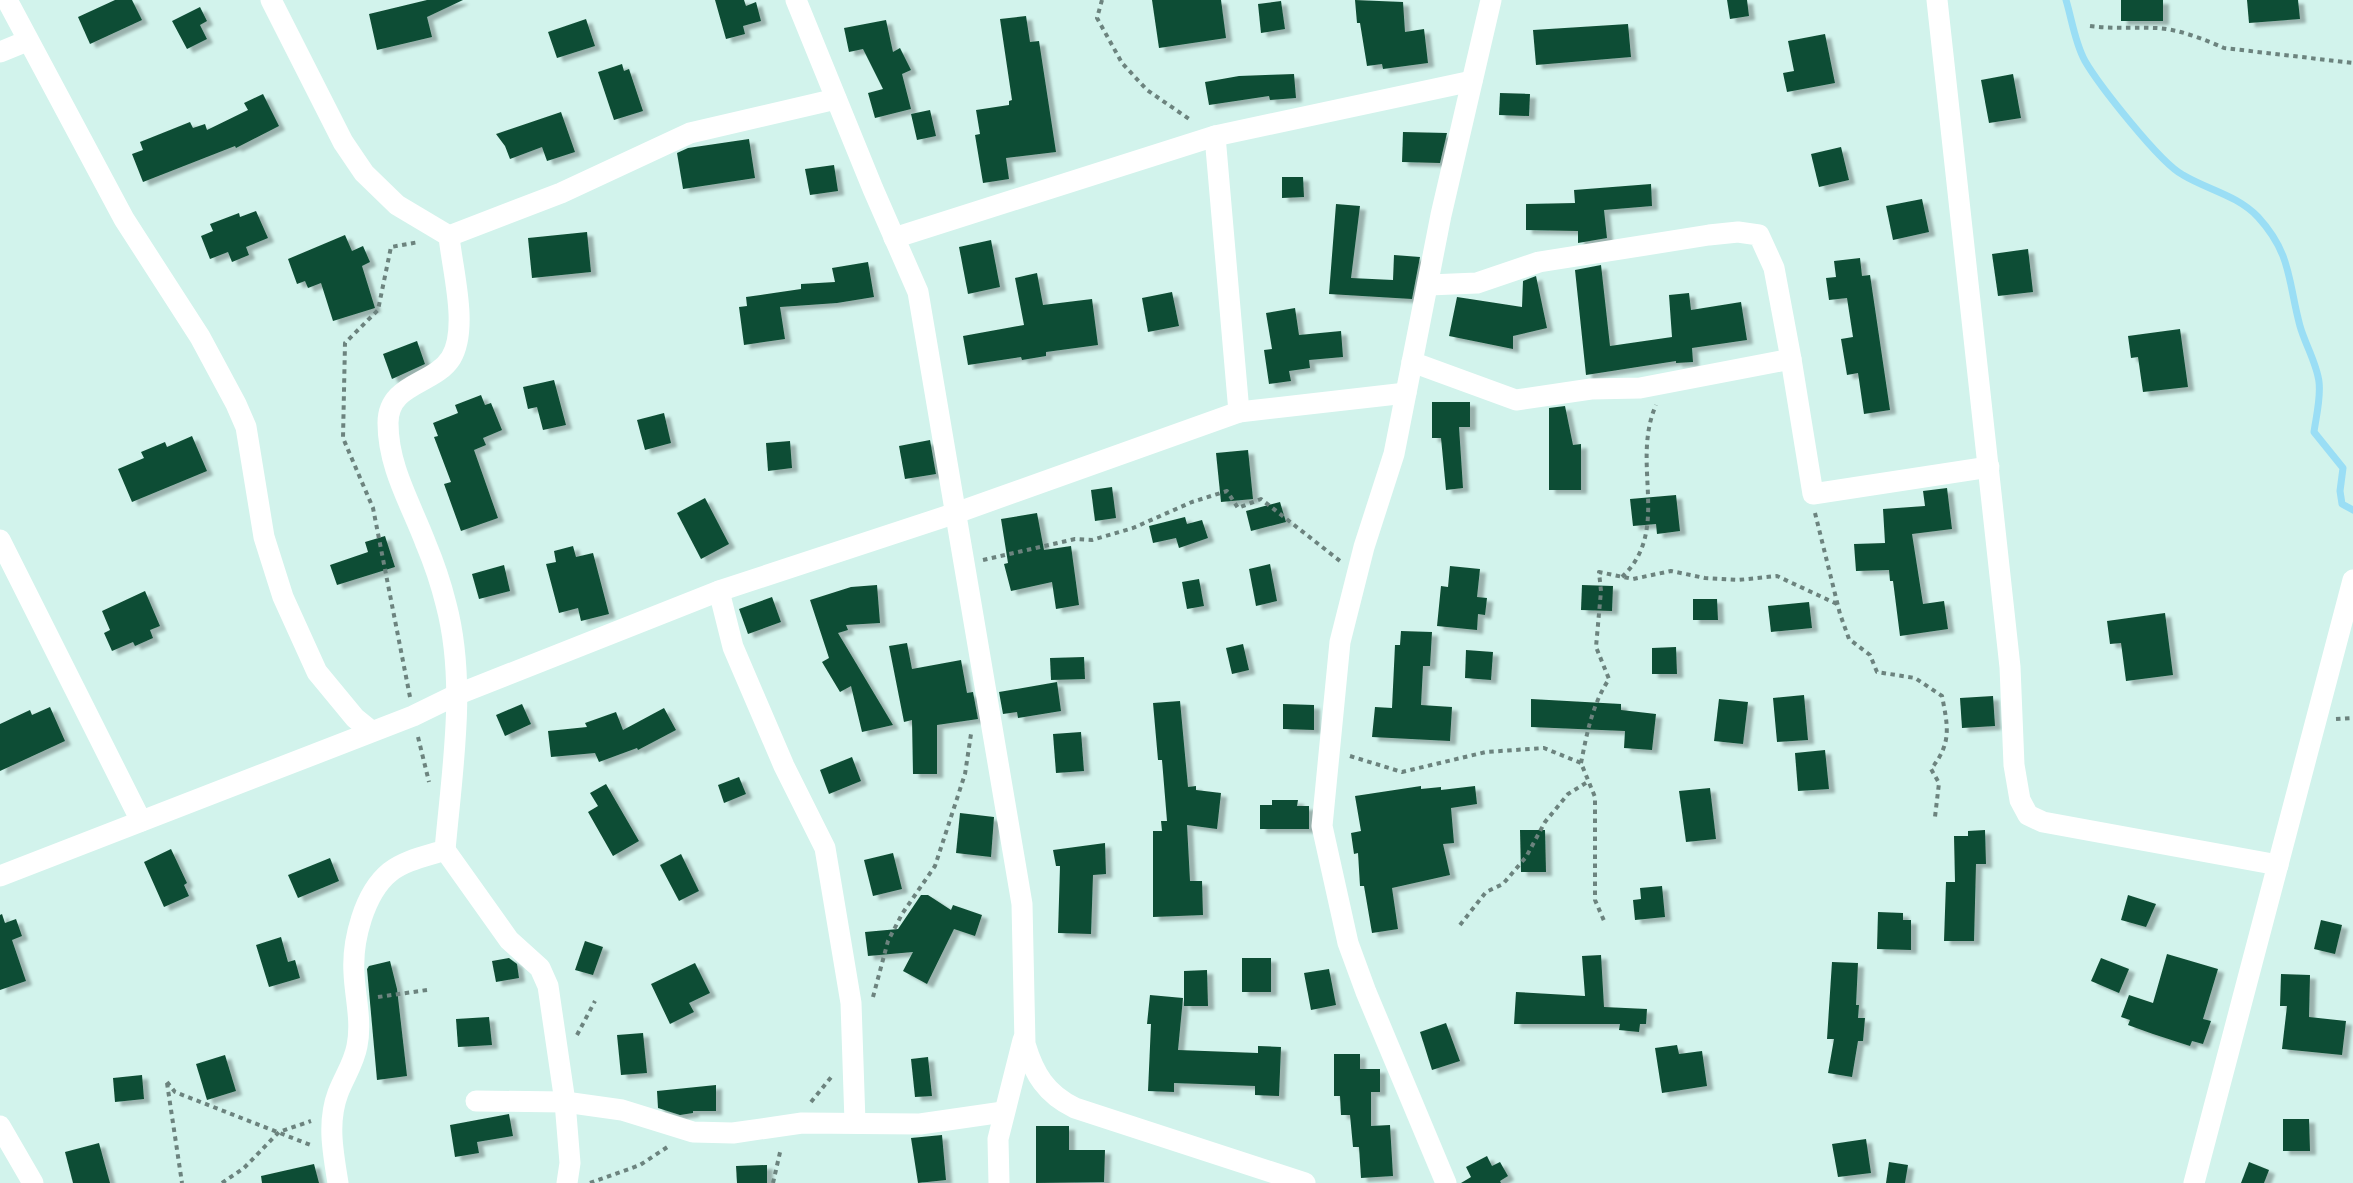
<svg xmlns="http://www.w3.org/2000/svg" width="2353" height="1183" font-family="Montserrat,sans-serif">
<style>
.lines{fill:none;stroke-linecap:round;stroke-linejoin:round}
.stream{stroke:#9adef5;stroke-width:7}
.building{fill:#104d34;filter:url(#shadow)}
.path{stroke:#6c837e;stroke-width:4;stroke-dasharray:4.5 4.5;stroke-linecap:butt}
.street{stroke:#fff;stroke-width:21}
</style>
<defs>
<filter id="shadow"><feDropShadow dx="6" dy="4" stdDeviation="1.5" flood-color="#0004"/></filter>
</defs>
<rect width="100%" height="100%" fill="#d2f3ec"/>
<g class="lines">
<path class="stream" d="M2066,0C2072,20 2075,43 2085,61C2099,85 2160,163 2183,175C2208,190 2237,195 2258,217C2292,254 2288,282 2300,326C2305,344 2317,364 2319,382C2321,398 2316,417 2314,432L2343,468L2340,491L2342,504L2353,510"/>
</g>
<g class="building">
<path d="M115,0H132L142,20L90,44L78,17Z"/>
<path d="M427,0H463L427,17L432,37L377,50L369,14Z"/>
<path d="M715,0H744L746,6L756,2L761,21L743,26L745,34L726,39Z"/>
<path d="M1152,0H1221L1226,38L1159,48Z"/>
<path d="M1355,0L1403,2L1405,32L1424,29L1428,63L1383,69L1382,64L1367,66L1360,23H1357Z"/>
<path d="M1727,0H1747L1749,16L1730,19Z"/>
<rect x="2121" y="0" width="42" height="21"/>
<path d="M2247,0H2298L2300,19L2249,23Z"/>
<path d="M1281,1L1285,29L1261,33L1258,4Z"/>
<path d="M200,7L207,21L200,25L207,39L187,49L172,21Z"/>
<path d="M1026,16L1030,42L1039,41L1056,152L1006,158L1009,179L983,183L975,135L980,134L976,110L1009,105V101L1012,100L1000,19Z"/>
<path d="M586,19L595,46L557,58L548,32Z"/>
<path d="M886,20L893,52L900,48L911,70L902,74L911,109L875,118L868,93L883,89L863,49L849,52L844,28Z"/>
<path d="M1628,24L1631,57L1536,65L1533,30Z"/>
<path d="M1825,34L1835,83L1787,92L1783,73L1794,71L1788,41Z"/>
<path d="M622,64L624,71L629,69L643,111L614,120L598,72Z"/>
<path d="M1294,74L1296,98L1270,100L1269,96L1209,105L1205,82L1239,76Z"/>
<path d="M2013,74L2021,118L1989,123L1981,80Z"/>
<path d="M1500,93L1530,94L1529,116L1499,115Z"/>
<path d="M263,94L279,126L236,148L235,146L143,182L132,154L143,150L140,142L190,122L193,128L205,124L207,130L248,110L244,103Z"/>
<path d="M930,110L936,136L917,140L911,114Z"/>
<path d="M561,112L575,152L547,161L542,147L510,159L505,146L496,134Z"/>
<path d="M1403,132L1447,133L1440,163L1402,162Z"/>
<path d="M749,139L755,178L683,189L677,153L688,148Z"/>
<path d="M1841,147L1849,180L1819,187L1811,154Z"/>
<path d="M834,165L838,191L810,195L805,169Z"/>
<path d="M1282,177H1303L1304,197L1282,198Z"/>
<path d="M1651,184L1652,206L1604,210L1607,238L1578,243V231L1526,230V204L1575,203L1574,190Z"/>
<path d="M1922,199L1929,232L1893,240L1886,206Z"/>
<path d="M1336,204L1360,206L1351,278L1393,280L1394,255L1420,257L1412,299L1329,294Z"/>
<path d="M256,211L268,238L246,247L249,255L232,262L228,252L210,259L201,236L213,231L210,224L239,213L240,217Z"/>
<path d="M587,232L591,272L532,278L528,238Z"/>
<path d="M345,235L352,251L363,246L370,262L362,266L375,308L333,321L321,283L308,288L305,281L297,284L288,259Z"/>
<path d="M991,240L1000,287L968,294L959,247Z"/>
<path d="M2028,249L2033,292L1998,296L1992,254Z"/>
<path d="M1860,258L1862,276L1870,275L1890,410L1864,414L1858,373L1847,375L1841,339L1853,337L1847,298L1829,300L1826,278L1836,277L1834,261Z"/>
<path d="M868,262L874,297L837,303L780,307L785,339L744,345L739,307L747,306L746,297L801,289V284L835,282L832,268Z"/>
<path d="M1601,265L1610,346L1672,337L1669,295L1689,293L1691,310L1741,302L1747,340L1692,348L1693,362L1676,363V361L1586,375L1575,270Z"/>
<path d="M1037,273L1043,305L1092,299L1098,345L1046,352V356L1022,360L1021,357L968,365L963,336L1024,325L1015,278Z"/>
<path d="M1536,276L1547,328L1513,336V349L1449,336L1457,297L1522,307L1523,281Z"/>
<path d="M1172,292L1179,326L1148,332L1142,298Z"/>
<path d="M1295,308L1299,335L1341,331L1343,357L1309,360L1310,368L1289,371L1291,381L1269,384L1264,350L1272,349L1266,313Z"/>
<path d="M2180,329L2188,387L2143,392L2138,357L2131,358L2128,336Z"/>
<path d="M417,341L425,364L392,379L383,354Z"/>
<path d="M554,380L566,425L543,430L537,407L528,409L523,387Z"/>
<path d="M481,395L485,405L491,403L502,430L483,438L486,445L474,450L498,518L461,531L444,484L451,482L434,437L438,436L433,423L458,413L455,405Z"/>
<path d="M1432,402H1470V427H1459L1463,488L1446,490L1441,438H1432Z"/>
<path d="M1565,406L1573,445L1581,444V490H1549V408Z"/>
<path d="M664,413L671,443L645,450L637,420Z"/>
<path d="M192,436L207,471L132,502L118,469L144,458L141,452L165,442L167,447Z"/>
<path d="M930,440L936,474L905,479L899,446Z"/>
<path d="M790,441L792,468L768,471L766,443Z"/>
<path d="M1248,450L1253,499L1221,502L1216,453Z"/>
<path d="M1112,487L1116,518L1095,521L1091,490Z"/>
<path d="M1947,488L1952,529L1912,534L1923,604L1944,601L1948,629L1900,636L1893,581H1890L1889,570L1856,571L1854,544L1885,543L1883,509L1925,506L1923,491Z"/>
<path d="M1676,495L1680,531L1657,534L1656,524L1633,526L1630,499Z"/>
<path d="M705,498L729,544L701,559L677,513Z"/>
<path d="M1280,502L1286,522L1251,531L1246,511Z"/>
<path d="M1037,513L1044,550L1071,546L1079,605L1056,609L1052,582L1011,591L1004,564L1008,563L1001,519Z"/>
<path d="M1185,517L1187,524L1202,520L1208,538L1179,548L1176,538L1153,543L1149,526Z"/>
<path d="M385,536L395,567L337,585L330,565L368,552L365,542Z"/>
<path d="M573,546L576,557L593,553L609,614L581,621L578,608L559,613L546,564L556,562L554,551Z"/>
<path d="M1270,564L1277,601L1256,606L1249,569Z"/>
<path d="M504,565L510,591L479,599L472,574Z"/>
<path d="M1450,566L1480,569L1477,597L1487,598L1485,615L1478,614L1477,630L1437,626L1441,586L1448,587Z"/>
<path d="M1199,579L1204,606L1187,609L1182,582Z"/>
<path d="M877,585L880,623L846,625L848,630L838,633L893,725L862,732L851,686L840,692L822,662L829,658L810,600L851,587Z"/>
<path d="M1582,585L1613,586L1612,611L1581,610Z"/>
<path d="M145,591L160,626L150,630L153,638L135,646L133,642L112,651L104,633L110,630L102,611Z"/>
<path d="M772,597L781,622L748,634L739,609Z"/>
<path d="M1693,599H1717L1718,620H1693Z"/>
<path d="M1809,602L1812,628L1771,632L1768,606Z"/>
<path d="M2165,613L2173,675L2126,681L2121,643L2110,644L2107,621Z"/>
<path d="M1401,631L1432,632L1430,666H1423L1421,705L1452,707L1450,741L1372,737L1375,707L1392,708L1395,645H1400Z"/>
<path d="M907,643L912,669L961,660L967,693L973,692L978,719L937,725V774H913L912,720L904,722L889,646Z"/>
<path d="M1243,644L1249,670L1232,674L1226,648Z"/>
<path d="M1676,647L1677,674H1652V648Z"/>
<path d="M1466,650L1493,652L1491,680L1465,678Z"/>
<path d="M1084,657L1085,679L1051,680L1050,658Z"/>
<path d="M1057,682L1061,711L1018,718L1017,712L1003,714L999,692Z"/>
<path d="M1804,695L1808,740L1777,742L1773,698Z"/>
<path d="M1993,696L1995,726L1962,728L1960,698Z"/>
<path d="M1531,699L1621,704V710L1656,714L1652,750L1624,748L1625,731L1531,727Z"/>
<path d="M1719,699L1748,702L1743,744L1714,741Z"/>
<path d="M1180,701L1188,787L1196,786V790L1221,793L1217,829L1187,825L1190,881H1202L1203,915L1153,917V831H1162L1161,821H1167L1162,760H1158L1153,703Z"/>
<path d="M522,704L531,724L505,736L496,715Z"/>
<path d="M1283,704L1314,705V730L1283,729Z"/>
<path d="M50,707L65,741L0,771V724L30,710L32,715Z"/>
<path d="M664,708L676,730L638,750L637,748L599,762L595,753L551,757L548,731L587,727L585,723L616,712L623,730Z"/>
<path d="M1081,732L1084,771L1056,773L1053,734Z"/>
<path d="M1825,750L1829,789L1798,791L1795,753Z"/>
<path d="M852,757L861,781L829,794L820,770Z"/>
<path d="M739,777L746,794L724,803L718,785Z"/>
<path d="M606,784L639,841L613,856L588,812L598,806L590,793Z"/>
<path d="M1421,786V789L1441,787V790L1475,786L1477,804L1451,808L1454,843L1443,844L1450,875L1392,888L1398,929L1372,933L1364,886H1360L1358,853L1354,854L1351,833L1361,831L1355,796Z"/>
<path d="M1710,788L1716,839L1686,842L1679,791Z"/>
<path d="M1272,800H1298L1297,806H1309V829H1260V805H1272Z"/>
<path d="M960,813L994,817L991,857L956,853Z"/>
<path d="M1520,830H1545L1546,872H1521Z"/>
<path d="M1985,830L1986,864H1976L1974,941H1944L1946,882H1955L1954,836H1968V831Z"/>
<path d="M1105,843L1106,874L1093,875L1091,934L1058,933L1060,866H1056L1053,850Z"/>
<path d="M171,849L187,883L184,885L189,896L164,907L144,862Z"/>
<path d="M893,853L902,889L873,896L864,860Z"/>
<path d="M681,854L699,891L679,901L660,865Z"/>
<path d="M330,858L339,881L298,898L288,875Z"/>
<path d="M1662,886L1665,917L1635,920L1633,900L1641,899L1640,888Z"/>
<path d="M921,895H928L951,910L953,905L982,915L975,936L954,929L927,984L903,971L913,952L868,956L865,932L898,929Z"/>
<path d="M2128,895L2156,904L2146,927L2121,920Z"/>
<path d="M1878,912L1903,913V920H1911V950L1877,949Z"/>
<path d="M2,914L5,923L16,919L22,936L12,940L26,981L0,990V915Z"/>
<path d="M2321,920L2342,925L2335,954L2314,949Z"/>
<path d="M281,937L288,962L295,960L300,978L269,987L256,945Z"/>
<path d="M585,941L603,947L593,975L575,970Z"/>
<path d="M2167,954L2218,969L2203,1019L2211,1021L2203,1044L2192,1041L2190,1046L2153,1034L2128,1025L2130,1020L2121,1017L2129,995L2153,1003Z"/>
<path d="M1601,955L1604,1007L1647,1009L1646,1024H1640L1639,1032L1619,1030L1620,1024H1514L1516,992L1585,996L1582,956Z"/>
<path d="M509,958L517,964L519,978L496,982L492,961Z"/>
<rect x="1242" y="958" width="29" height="34"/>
<path d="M2101,958L2129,969L2119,993L2091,981Z"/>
<path d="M390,961L397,989L407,1076L377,1080L367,969L369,966Z"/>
<path d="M1832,962L1858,963L1856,1005H1859L1858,1018H1865L1863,1041H1858L1852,1077L1828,1073L1834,1039H1827Z"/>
<path d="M695,963L710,993L689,1003L694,1012L670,1024L651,984Z"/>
<path d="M1329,969L1336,1005L1311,1010L1304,973Z"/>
<path d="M1207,970L1208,1006H1184V971Z"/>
<path d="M2281,974L2310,975L2309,1017L2346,1021L2342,1055L2282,1049L2287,1006H2280Z"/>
<path d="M1150,995L1183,998L1178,1050L1258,1053V1046L1281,1047L1279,1096L1255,1095V1086L1174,1083V1092L1148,1091L1151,1024H1147Z"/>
<path d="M489,1017L492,1045L458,1047L456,1019Z"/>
<path d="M1446,1023L1460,1061L1432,1070L1420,1032Z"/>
<path d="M643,1033L647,1073L621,1075L617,1035Z"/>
<path d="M1677,1045L1679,1054L1702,1051L1707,1086L1662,1093L1655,1048Z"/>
<path d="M1334,1054H1360V1069H1380V1092H1371V1126L1390,1125L1393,1176L1361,1178L1359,1147H1353L1350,1115H1341L1340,1096H1334Z"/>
<path d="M225,1055L236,1091L207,1100L196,1064Z"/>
<path d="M928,1057L932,1096L915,1097L911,1059Z"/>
<path d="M142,1075L144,1099L115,1102L113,1078Z"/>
<path d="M716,1085V1111H693V1113L680,1115L658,1108L657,1091Z"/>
<path d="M509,1114L513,1136L477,1142L479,1153L455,1157L450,1125Z"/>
<path d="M2283,1119H2309L2310,1151H2283Z"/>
<path d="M1036,1126H1069V1150H1105L1104,1182L1036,1183Z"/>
<path d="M942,1135L946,1180L918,1183L911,1138Z"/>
<path d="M1866,1139L1871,1173L1838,1177L1832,1144Z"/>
<path d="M99,1143L110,1183H73L65,1152Z"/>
<path d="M1487,1156L1492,1166L1500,1162L1508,1176L1500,1181L1501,1183H1461L1471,1177L1466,1167Z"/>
<path d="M1889,1162L1908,1165L1905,1183H1886Z"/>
<path d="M2249,1162L2269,1170L2264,1183H2241Z"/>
<path d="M314,1164L319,1183H262L261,1176Z"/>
<path d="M767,1165V1183H737L736,1166Z"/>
</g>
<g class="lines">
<g class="path">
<path d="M1102,0L1097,18L1122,63L1147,90L1192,121"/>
<path d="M2090,26C2112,29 2134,27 2156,28C2178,29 2204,39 2224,48L2353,63"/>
<path d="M1815,513L1840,614L1849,639L1870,655L1877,672L1915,678L1942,696C1948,727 1952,743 1931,769L1939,783L1935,817"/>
<path d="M983,560L1075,539L1092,540L1133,528L1192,502L1227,491L1238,508L1261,499L1340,561"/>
<path d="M1622,577C1672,530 1630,464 1656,405"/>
<path d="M410,697L373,508L343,438L345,343L378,310L391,247L419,242"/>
<path d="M2336,719L2353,718"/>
<path d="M418,737L429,782"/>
<path d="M1350,756L1402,772L1486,752L1544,748L1581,763L1595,797V900L1605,923"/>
<path d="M1581,763C1587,733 1592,705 1609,679L1596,647L1601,591L1599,572L1633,579L1671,571L1705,578L1738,580L1777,576L1837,604"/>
<path d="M1460,925L1486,892L1503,884L1526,857L1545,822L1568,794L1589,781"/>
<path d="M378,997L427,990"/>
<path d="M873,997L888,941L902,914L935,866L965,774L971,734"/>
<path d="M577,1035L595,1001"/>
<path d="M167,1082L175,1092L313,1146"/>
<path d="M167,1083L182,1183"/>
<path d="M811,1102L833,1075"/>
<path d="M222,1183L244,1168L279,1132L311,1121"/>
<path d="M590,1183L640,1165L669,1146"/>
<path d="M773,1183L781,1148"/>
</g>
<g class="street">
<path d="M7,0L124,219L200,337L236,404L246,427L264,537L283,597L317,672L355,718L371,731"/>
<path d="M271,0L343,142L364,173L397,205L449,236C452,269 469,328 451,358C434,385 388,383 388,423C388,467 411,504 426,544C434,563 441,584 446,604C467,683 452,770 445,850C427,856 405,860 390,872C364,893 352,941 354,973C355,997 362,1021 357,1046C354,1063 344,1077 338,1093C327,1122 333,1152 338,1183"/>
<path d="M796,0L873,189L918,292L1022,904L1025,1044C1034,1074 1046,1094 1075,1108L1305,1183"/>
<path d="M1937,0L2010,667L2014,765L2020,800L2028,815L2043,822L2278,865"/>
<path d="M0,52L27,41"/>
<path d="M1215,136L1472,81"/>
<path d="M449,236L561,193L690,133L836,99"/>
<path d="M1791,359L1813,494L1989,467"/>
<path d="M1412,362L1516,400L1591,389L1640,388L1791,359L1774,268L1759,235L1738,232L1709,235L1539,262L1477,283L1429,285"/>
<path d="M1239,412L1406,393"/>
<path d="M0,540L141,821"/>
<path d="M719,591L956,513L1239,412L1215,136L894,238"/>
<path d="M445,850L509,940L540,968L548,986L565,1102L570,1163L567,1183"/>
<path d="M0,876L413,716L456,695L719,591L733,647L784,766L825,848L851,1003L855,1122"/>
<path d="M476,1101L565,1102L622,1110L693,1132L733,1133L802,1123L920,1124L1003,1112"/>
<path d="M0,1126L33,1183"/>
<path d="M999,1183L998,1139L1023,1040"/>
<path d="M1446,1183L1366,992L1348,943L1322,826L1340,642L1364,547L1394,454L1441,215L1491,0"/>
<path d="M2194,1183L2353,580"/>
</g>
</g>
</svg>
